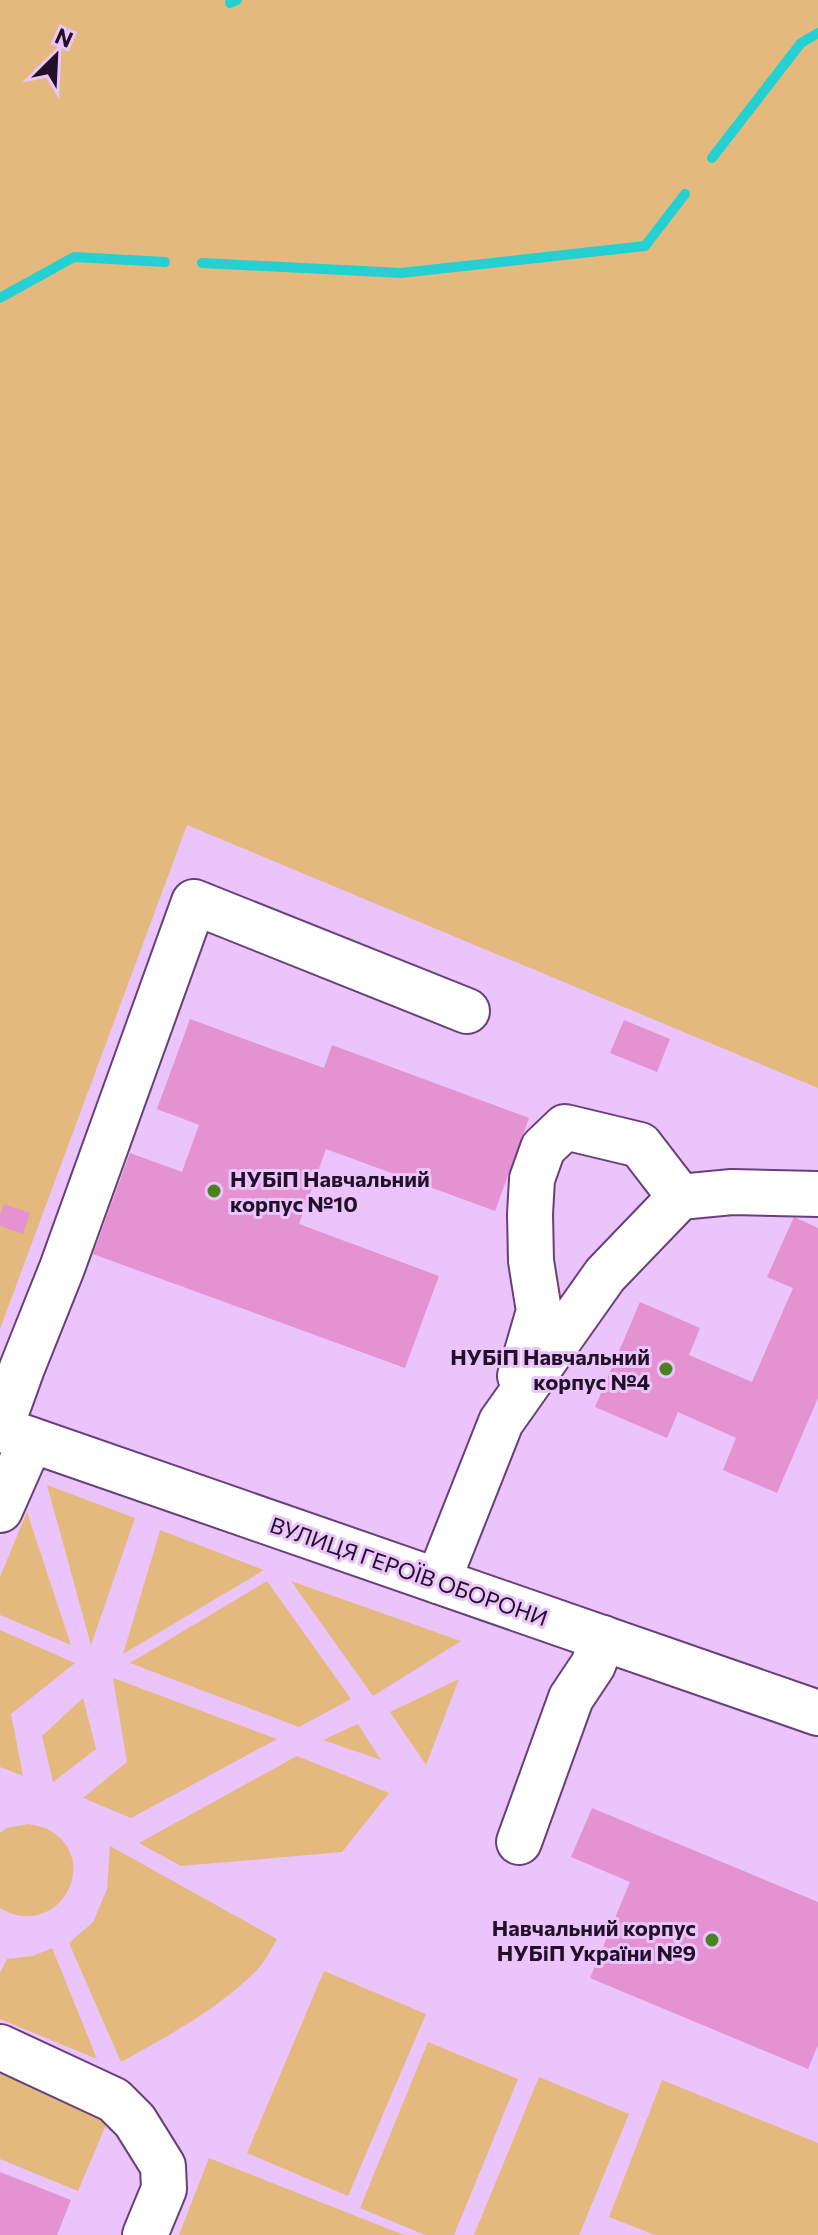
<svg xmlns="http://www.w3.org/2000/svg" width="818" height="2235" font-family="Commissioner,sans-serif">
<style>
.green{fill:#e4b97d}
.lines{fill:none;stroke-linecap:round;stroke-linejoin:round}
.stream{stroke:#25d0d2;stroke-width:10}
.building{fill:#e492d1}
.minor-casing{stroke:#693f7a;stroke-width:48}
.minor{stroke:#fff;stroke-width:44}
.poi-dot{fill:#488320;stroke:#eac4fb;stroke-width:3}
.labels{text-anchor:middle;dominant-baseline:central;stroke-width:6;stroke-linejoin:round;paint-order:stroke}
.poi-label{font-size:22px;font-weight:bold;fill:#221029;stroke:#eac4fb;text-anchor:end}
.street-label{font-size:22px;fill:#221029;stroke:#eac4fb}
</style>
<rect width="100%" height="100%" fill="#eac4fb"/>
<g class="green">
<path d="M0,0H818V1088L187,825L0,1329Z"/>
<path d="M47,1485L135,1518L91,1645Z"/>
<path d="M27,1512L71,1645L0,1615V1577Z"/>
<path d="M160,1530L264,1570L123,1654L160,1531Z"/>
<path d="M267,1581L351,1699L299,1727L130,1663Z"/>
<path d="M291,1581L461,1641L373,1696Z"/>
<path d="M0,1630L75,1663L11,1714L23,1776L0,1767Z"/>
<path d="M113,1678L277,1739L131,1818L83,1798L127,1762Z"/>
<path d="M459,1679L426,1765L390,1712Z"/>
<path d="M83,1698L96,1749L53,1782L42,1736Z"/>
<path d="M358,1724L381,1760L323,1740Z"/>
<path d="M297,1756L389,1793L342,1852L181,1866L139,1843Z"/>
<path d="M29,1824C37,1826 46,1827 53,1832C102,1867 54,1941 0,1908V1833L6,1828Z"/>
<path d="M110,1846L277,1939C271,1949 265,1962 256,1971C218,2009 168,2036 121,2062L69,1943L93,1922L107,1889Z"/>
<path d="M52,1948L97,2059L0,2019V1973L7,1959L33,1956Z"/>
<path d="M324,1971L426,2014L348,2196L247,2153Z"/>
<path d="M428,2042L518,2079L454,2235H425L360,2208Z"/>
<path d="M0,2068L111,2113L78,2191L0,2159Z"/>
<path d="M539,2077L629,2114L579,2235H474Z"/>
<path d="M662,2080L818,2143V2235H655L609,2217Z"/>
<path d="M209,2158L404,2235H179Z"/>
</g>
<g class="lines">
<g class="stream">
<path d="M230,3L237,0"/>
<path d="M712,158L801,43L818,33"/>
<path d="M202,263L401,273L645,246L685,194"/>
<path d="M0,298L74,257L165,262"/>
</g>
</g>
<g class="building">
<path d="M190,1019L324,1068L332,1045L529,1118L495,1211L326,1149L299,1224L439,1276L405,1368L93,1254L130,1153L182,1172L199,1125L157,1109Z"/>
<path d="M624,1020L670,1039L657,1072L610,1053Z"/>
<path d="M4,1204L30,1213L23,1234L0,1226V1215Z"/>
<path d="M794,1217L818,1228V1398L777,1493L723,1470L736,1438L678,1412L667,1438L595,1407L640,1302L700,1328L689,1355L752,1382L793,1288L767,1277Z"/>
<path d="M592,1808L818,1902V2045L808,2069L590,1978L630,1882L571,1857Z"/>
<path d="M0,2172L71,2200L57,2235H0Z"/>
</g>
<g class="lines">
<g class="minor-casing">
<g id="minor">
<path d="M520,1376L539,1311L531,1261L530,1214L532,1179L543,1148L565,1127L640,1145L680,1197"/>
<path d="M0,1429L818,1713"/>
<path d="M0,1429L22,1368L62,1268L194,902L467,1011"/>
<path d="M0,1510L31,1440"/>
<path d="M438,1581L501,1422L605,1275L680,1197L732,1192L818,1194"/>
<path d="M519,1842L571,1698L593,1665L603,1638"/>
<path d="M0,2047L114,2100L135,2121L163,2166L164,2189L145,2235"/>
</g>
</g>
<use href="#minor" class="minor"/>
</g>
<g class="poi-dot">
<circle cx="214" cy="1191" r="8"/>
<circle cx="666" cy="1369" r="8"/>
<circle cx="712" cy="1940" r="8"/>
</g>
<g class="labels">
<g class="poi-label">
<text x="230" y="1178" text-anchor="start">НУБіП Навчальний<tspan x="230" dy="25">корпус №10</tspan></text>
<text x="650" y="1356">НУБіП Навчальний<tspan x="650" dy="25">корпус №4</tspan></text>
<text x="696" y="1927">Навчальний корпус<tspan x="696" dy="25">НУБіП України №9</tspan></text>
</g>
<g class="street-label">
<text transform="translate(409 1571) rotate(19)">ВУЛИЦЯ ГЕРОЇВ ОБОРОНИ</text>
</g>
</g>
<g transform="translate(56 56) rotate(24)" stroke="#eac4fb" stroke-width="6" paint-order="stroke">
<path d="M0-6L14 30L0 20L-14 30Z" fill="#221029"/>
<text y="-12" font-size="22" font-weight="bold" text-anchor="middle" fill="#221029">N</text>
</g>
</svg>
